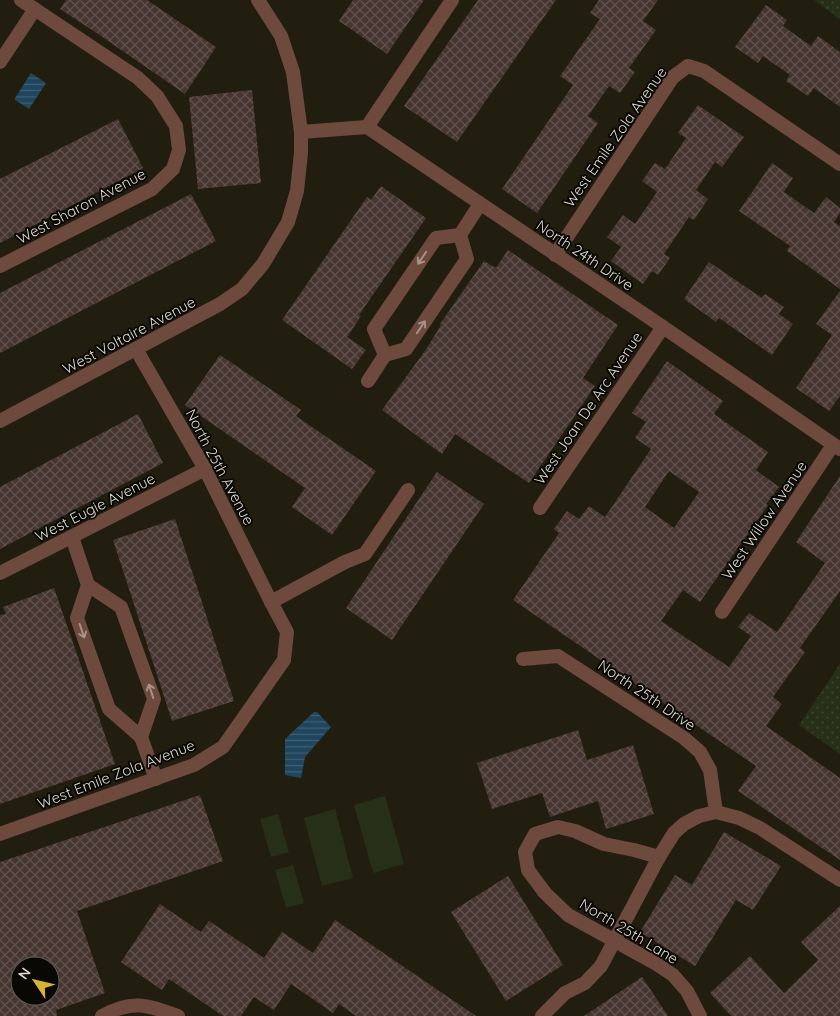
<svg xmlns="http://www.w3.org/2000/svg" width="840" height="1016" font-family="Quicksand,sans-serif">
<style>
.park{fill:url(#park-dots)}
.garden{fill:#263018}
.water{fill:url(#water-rules)}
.building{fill:url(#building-cross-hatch);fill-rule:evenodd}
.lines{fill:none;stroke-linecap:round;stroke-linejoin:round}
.minor{stroke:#6e493e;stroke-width:14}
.tertiary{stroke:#6e493e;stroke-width:14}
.oneway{stroke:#a69288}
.labels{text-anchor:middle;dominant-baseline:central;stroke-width:4;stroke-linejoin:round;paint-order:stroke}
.street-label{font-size:15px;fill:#dfdcd3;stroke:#0a0804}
</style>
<defs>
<pattern id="park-dots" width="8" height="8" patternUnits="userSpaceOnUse" patternTransform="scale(1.25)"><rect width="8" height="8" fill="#263018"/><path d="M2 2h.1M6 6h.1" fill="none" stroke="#3b442e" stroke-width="1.8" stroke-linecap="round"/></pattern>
<pattern id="water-rules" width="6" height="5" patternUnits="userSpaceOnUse" patternTransform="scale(1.25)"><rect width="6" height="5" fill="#1f465e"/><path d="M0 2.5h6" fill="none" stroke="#3f6074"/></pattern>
<pattern id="building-cross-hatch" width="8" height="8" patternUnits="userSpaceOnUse" patternTransform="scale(1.25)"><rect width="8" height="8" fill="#463530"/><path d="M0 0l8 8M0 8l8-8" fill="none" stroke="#60524d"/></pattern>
</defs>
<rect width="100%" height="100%" fill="#221e0f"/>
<g class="park">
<path d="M814,0H840V19Z"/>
<path d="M840,664V754L799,725Z"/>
</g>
<g class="garden">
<path d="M385,796L404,864L373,873L354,805Z"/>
<path d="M335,809L353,878L322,886L304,818Z"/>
<path d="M278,814L289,852L271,857L260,819Z"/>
<path d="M293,865L304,903L286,908L275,870Z"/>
</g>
<g class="water">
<path d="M31,73L46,83L29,109L15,100V98Z"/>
<path d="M314,712H317L331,727L305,757L301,778L285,775V739Z"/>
</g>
<g class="building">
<path d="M66,0H147L216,47L185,94L98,34L60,9Z"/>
<path d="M353,0H424L387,54L339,21Z"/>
<path d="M478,0H556L457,142L404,106Z"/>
<path d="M599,0H658L643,21L656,30L629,68L635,72L620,93L609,86L588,116L598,123L537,213L502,189L573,85L560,76L600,19L590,13Z"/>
<path d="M766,5L787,20L783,26L811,46L818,36L840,52V107L814,88L808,96L786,81L790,75L763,56L758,63L735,47Z"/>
<path d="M252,90L261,183L198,189L189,97Z"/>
<path d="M698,105L744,137L722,167L715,162L696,190L708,199L694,220L689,217L664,254L670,258L658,275L652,271L643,284L611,261L621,247L607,237L623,215L635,224L657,192L642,181L655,163L665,169L686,138L678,133Z"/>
<path d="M118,119L143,168L0,243V179Z"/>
<path d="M772,163L793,178L784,192L814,213L826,197L840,208V213L834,222L840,226V289L787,251L790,246L739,211Z"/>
<path d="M381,186L426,218L359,315L361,316L347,337L366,350L352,369L282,320L367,197L371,200Z"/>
<path d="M191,194L216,241L0,353V293Z"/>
<path d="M508,250L618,325L583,378L595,386L529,483L455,434L442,454L382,410L427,348L441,325L440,324L484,261L496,268Z"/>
<path d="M709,262L762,298L765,294L784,307L779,314L793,324L772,355L719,318L716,322L684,299Z"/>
<path d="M840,291V396L829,411L796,388L832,335L816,324Z"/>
<path d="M220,355L301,410L296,416L376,471L332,535L292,507L305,488L185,405Z"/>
<path d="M667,361L723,401L714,414L768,452L756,470L779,487L766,504L768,505L700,602L683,590L661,621L729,667L751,636L738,627L749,613L777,632L825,563L796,542L840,476V591L800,648L805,652L773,697L782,704L766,726L840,778V860L738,791L756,766L513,600L559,533L554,529L567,511L579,519L589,506L605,517L651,449L635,438L646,422L632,413ZM669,471L699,492L674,528L645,507Z"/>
<path d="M138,414L163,463L0,549V487Z"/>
<path d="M437,472L484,504L392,640L346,608Z"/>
<path d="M175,519L234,701L172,721L113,540Z"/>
<path d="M54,588L115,764L0,804V615L6,614L3,607Z"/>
<path d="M578,730L587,760L633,745L654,814L606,829L598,801L550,817L542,793L492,809L477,763Z"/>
<path d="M200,795L223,861L77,911L105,993L56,1010L57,1016H0V862ZM20,966H50V996H20Z"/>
<path d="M724,832L781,866L753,910L736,900L695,966L640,932L675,875L692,885Z"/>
<path d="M508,876L563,965L506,1001L451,912Z"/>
<path d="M160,904L201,932L209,921L264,958L282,932L313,953L335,920L476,1016H356L339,1004L333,1013L291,984L274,1010L254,997L241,1016H223L169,979L162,990L121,962Z"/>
<path d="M840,906V1016H731L710,993L750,956L784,993L818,960L801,942Z"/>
<path d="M642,977L668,1016H584Z"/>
</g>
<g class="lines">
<g class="minor">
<path d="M0,62L35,9"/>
<path d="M367,127L452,0"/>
<path d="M301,132L367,127L663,327L840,449"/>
<path d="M460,235L480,204"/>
<path d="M555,255L673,77L688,66L704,71L840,164"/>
<path d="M0,266L152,189L173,169L179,150L176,126L157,96L138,78L21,0"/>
<path d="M136,349L205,469L271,602"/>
<path d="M385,355L374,329L436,238L460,235"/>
<path d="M368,381L385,355L406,349L467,259L460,235"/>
<path d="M540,508L663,327"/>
<path d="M72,537L88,585L77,618L109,709L141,737L156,779"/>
<path d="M0,573L205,469"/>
<path d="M88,585L121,607L154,699L141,737"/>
<path d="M722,612L833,445"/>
<path d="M523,659L558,656L684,738L700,752L710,770L716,812"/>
<path d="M0,834L194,765L223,747L284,660L287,632L271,602L345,562L365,554L408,490"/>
<path d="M659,857L634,850L604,844L575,831L558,827L535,834L525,852L528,870L545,893L568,915L655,963L673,975L687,991L700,1016"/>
<path d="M102,1016C132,999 148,1005 178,1016"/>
<path d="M542,1016L565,993L585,983L601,966L659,857L674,833L684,824L699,816L716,812L739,818L760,828L840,880"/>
</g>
<path class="tertiary" d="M0,421L220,304L242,289L263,264L288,222L297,191L301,153V132L293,72L281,36L258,0"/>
</g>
<defs><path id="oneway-shaft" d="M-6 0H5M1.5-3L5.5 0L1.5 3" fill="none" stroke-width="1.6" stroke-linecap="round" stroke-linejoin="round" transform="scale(1.25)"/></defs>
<g class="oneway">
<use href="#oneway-shaft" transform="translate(422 258) rotate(124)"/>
<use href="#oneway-shaft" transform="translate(421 327) rotate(-56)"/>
<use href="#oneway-shaft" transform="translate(82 631) rotate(71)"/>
<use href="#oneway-shaft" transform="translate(151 691) rotate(-108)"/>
</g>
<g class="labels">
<g class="street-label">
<text transform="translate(615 137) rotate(-55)">West Emile Zola Avenue</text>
<text transform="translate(81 206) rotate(-28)">West Sharon Avenue</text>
<text transform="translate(585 255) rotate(34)">North 24th Drive</text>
<text transform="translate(129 335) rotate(-28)">West Voltaire Avenue</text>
<text transform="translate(588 408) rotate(-56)">West Joan De Arc Avenue</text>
<text transform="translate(220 467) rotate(62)">North 25th Avenue</text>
<text transform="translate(95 507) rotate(-27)">West Eugie Avenue</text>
<text transform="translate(764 520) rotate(-56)">West Willow Avenue</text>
<text transform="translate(647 695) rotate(34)">North 25th Drive</text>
<text transform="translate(116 774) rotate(-21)">West Emile Zola Avenue</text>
<text transform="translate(629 931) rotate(31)">North 25th Lane</text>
</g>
</g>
<g transform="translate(35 981) rotate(305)"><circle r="24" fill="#0a0804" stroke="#5f5d57"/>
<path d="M0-4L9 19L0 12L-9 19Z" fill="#d8b434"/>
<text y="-8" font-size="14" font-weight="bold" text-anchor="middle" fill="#dfdcd3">N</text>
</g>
</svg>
